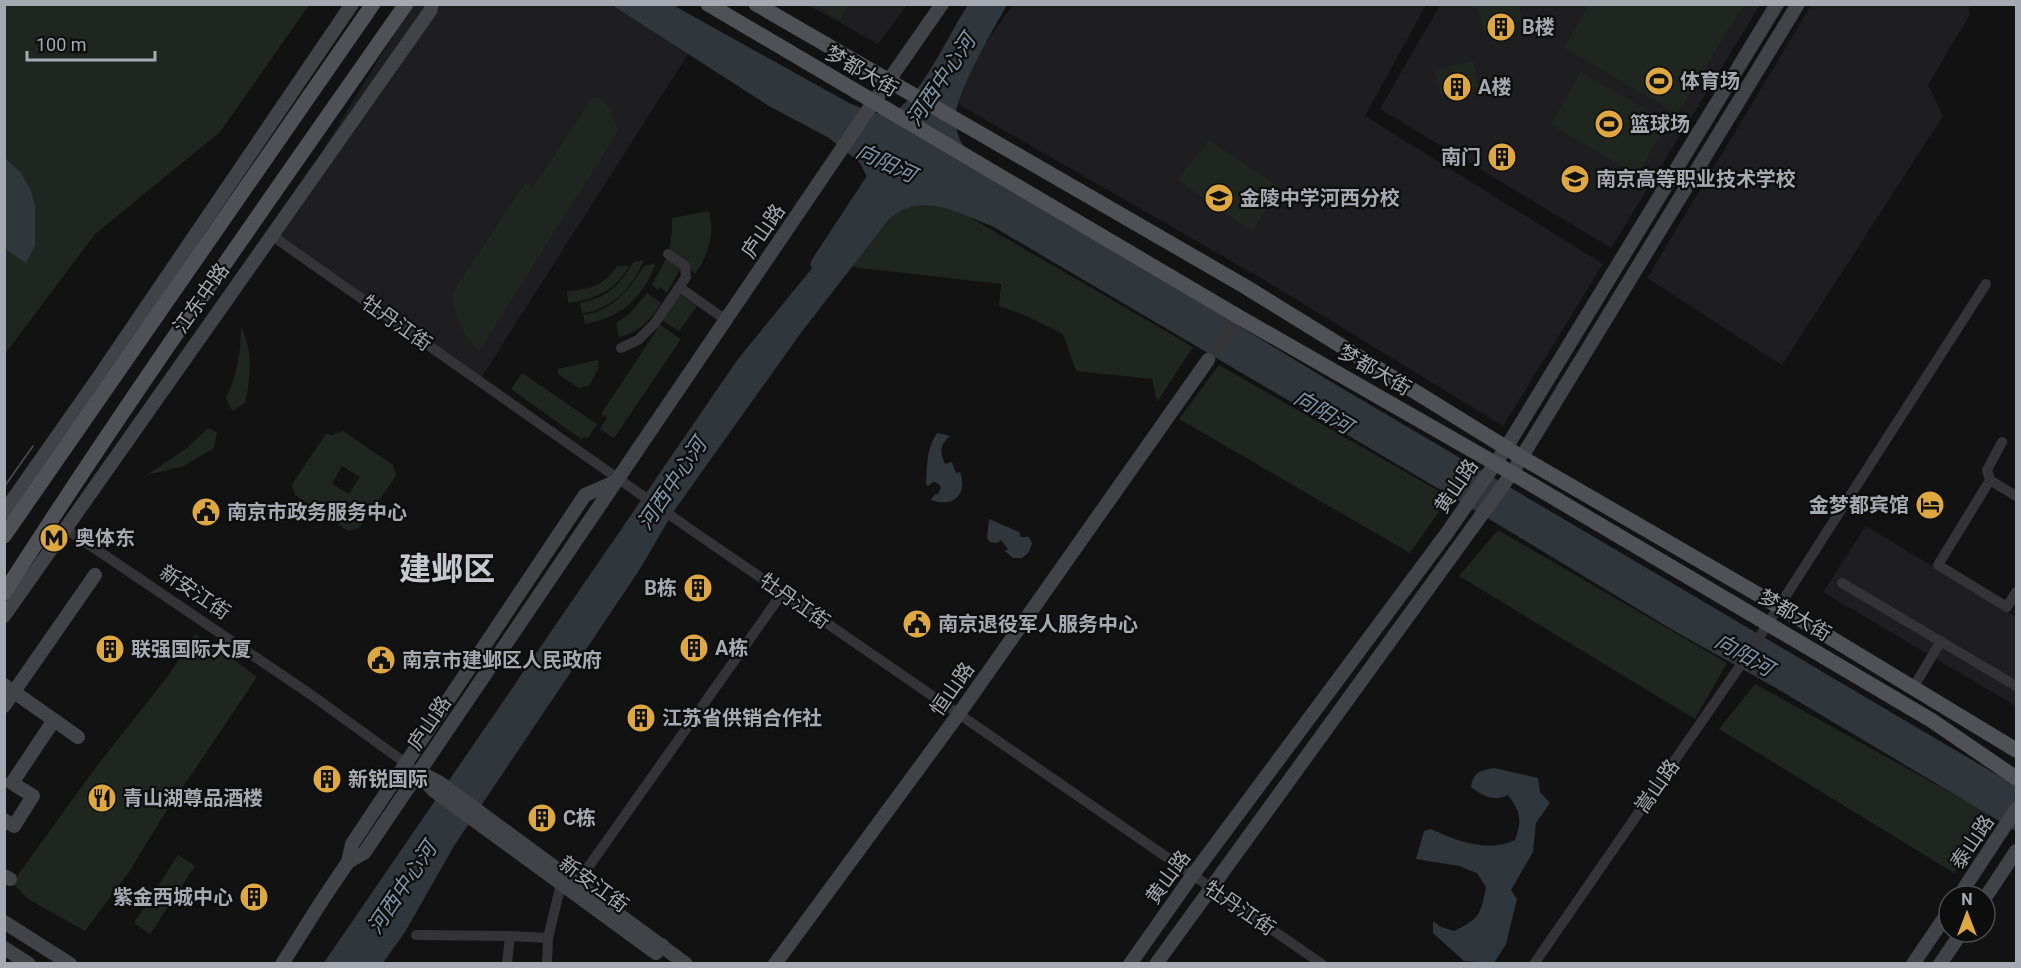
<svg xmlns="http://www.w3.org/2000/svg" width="2021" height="968" font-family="Roboto,'Noto Sans SC',sans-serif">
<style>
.built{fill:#1e1e20}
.green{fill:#1f2620;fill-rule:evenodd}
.water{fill:#2f363c}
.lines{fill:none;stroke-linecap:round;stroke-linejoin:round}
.river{stroke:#2f363c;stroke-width:15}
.street{stroke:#343438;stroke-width:10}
.secondary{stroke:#424348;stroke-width:14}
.primary{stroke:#505157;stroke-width:15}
.tram{stroke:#4d4e53;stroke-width:1.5}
.labels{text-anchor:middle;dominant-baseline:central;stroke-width:4.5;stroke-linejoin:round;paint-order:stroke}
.poi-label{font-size:20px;font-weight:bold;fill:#a5a9b2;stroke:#0d0d0e;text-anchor:start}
.street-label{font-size:20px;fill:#a5a9b2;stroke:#0d0d0e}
.water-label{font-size:21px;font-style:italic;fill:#7f96aa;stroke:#0d0d0e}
.town-label{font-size:32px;font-weight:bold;fill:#c5c8cf;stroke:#0d0d0e}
</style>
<rect width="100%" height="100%" fill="#121213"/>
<g class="built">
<path d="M1812,4L1968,5L1970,14L1928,85L1943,116L1782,365L1647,278Z"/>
<path d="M412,5H629L695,43L479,381L271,235Z"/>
<path d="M808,5H907L878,44Z"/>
<path d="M1013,5H1426L1365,116L1603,264L1503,426L1266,281L946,97Z"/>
<path d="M1440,5H1760L1611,248L1380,109Z"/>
<path d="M1866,526L2016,617V706L1823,592Z"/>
</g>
<g class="green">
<path d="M1481,4L1518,5L1523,20L1484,30L1477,5Z"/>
<path d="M5,5H309L220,132L95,234L5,354Z"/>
<path d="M815,5H848L840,20Z"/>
<path d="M1589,5V4L1743,5L1677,114L1564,48Z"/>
<path d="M1473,61L1479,86L1441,95L1435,70Z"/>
<path d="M1581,72L1668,122L1637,175L1551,125Z"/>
<path d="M592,98H599L610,108L618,131L479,351C462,334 453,316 453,292L525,183L533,188Z"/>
<path d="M1209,140L1280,188L1252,231L1177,180Z"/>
<path d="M918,187L1193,347L1157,402L1152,379L1076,371L1063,334L1024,315L999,306L1001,284L852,267L891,193Z"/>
<path d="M709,211C715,235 709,253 695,274L669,252L672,230V218Z"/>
<path d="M667,257L680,269L667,293L660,287L658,290L652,285Z"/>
<path d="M644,260C633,286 613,310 582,313L580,303C605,299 622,284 633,262Z"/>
<path d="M656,263C642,298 623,317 585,324L583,315C613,311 629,290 644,266Z"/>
<path d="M617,266H629C617,290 594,300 568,303L567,291C589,290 605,285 617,266Z"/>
<path d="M647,293L661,303C652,319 638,333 619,337L616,323L629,314Z"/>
<path d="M679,294L697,306L679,331L662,320Z"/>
<path d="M660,325L681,339L614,438L600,429L607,418L601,414Z"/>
<path d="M241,327C253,349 251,379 245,403L232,411L226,398C237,376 241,351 241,327Z"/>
<path d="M598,360L599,367L589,386L579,388L558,374V369Z"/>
<path d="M1219,365L1449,497L1410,553L1179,419Z"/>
<path d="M522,373L597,424L588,438L585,437L581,439L511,389Z"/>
<path d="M208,428L217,432L214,448L184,466L147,475L187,448Z"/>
<path d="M343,431L393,465L396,476L359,528L348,531L295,495L292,484L326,434L332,435ZM342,466L360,477L349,494L332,484Z"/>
<path d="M1498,530L1727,663L1695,719L1459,576Z"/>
<path d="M195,634L217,647L257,677L162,818L129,872L85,931L28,899L12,883L96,767L168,676Z"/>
<path d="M1755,684L1993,816L1954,873L1719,729Z"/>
<path d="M178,855L195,866L150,934L134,923Z"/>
</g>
<g class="water">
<path d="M612,5H673L849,103C860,107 877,117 890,113C918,105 951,29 968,5H1007C994,27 955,96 955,119C956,138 967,155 980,168L1328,380L2016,786V831L1776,688L1671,629L1456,499L992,226C957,213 922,190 889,219L800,334L674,511L638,572L454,846L405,932L383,963L323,964L738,359L858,212L866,194V175L860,163L829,138L769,106Z"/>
<path d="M4,157L21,173L30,188L35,205V246L26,263L5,249Z"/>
<path d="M937,433L950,436C939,446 940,451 945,464L952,462L956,473L960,472C968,494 954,508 931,500L934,495L938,494L941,488L939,484L935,482L931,483L929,486L926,485C927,467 926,449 937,433Z"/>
<path d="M989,519L1019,532L1021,537H1029L1032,543L1029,552L1022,558H1013L1005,551L1008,549L1001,540L997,543L990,542L987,538Z"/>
<path d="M1494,768L1538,778L1540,792L1550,803L1536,823L1533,852L1511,890L1517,899L1506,944L1494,963L1464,961L1433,933V921L1441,927L1454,931C1479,919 1481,915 1486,887L1477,873L1459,866L1416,859L1424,831L1431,829C1456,841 1489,853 1515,840C1522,821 1521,812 1508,795C1495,802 1482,796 1471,787C1474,771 1480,771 1494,768Z"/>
</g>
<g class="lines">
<path class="river" d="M818,264L877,174"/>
<g class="street">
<path d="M271,235L690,529L1322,964"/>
<path d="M679,287L726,320"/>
<path d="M621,348L638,340L655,323L686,277L685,266L668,254"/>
<path d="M1208,360L1239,317"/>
<path d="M1990,480L1987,470L2002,442"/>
<path d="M2016,496L1990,480L1938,565L2007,607L2016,592"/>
<path d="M66,529L310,694L411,767"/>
<path d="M1842,583L2016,686"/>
<path d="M1913,688L1941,641"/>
<path d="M577,883L783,592"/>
<path d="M416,935L510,936"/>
<path d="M507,964L510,936L548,938L561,884"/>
<path d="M547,964L548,938"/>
<path d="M1534,964L1751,650L1986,284"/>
</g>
<g class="secondary">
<path d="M4,512L98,378L352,4"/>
<path d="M4,616L430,11L432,4"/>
<path d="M4,685L78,737"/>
<path d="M4,706L95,575"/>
<path d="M419,772L440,783L686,964"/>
<path d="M421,776L433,790L656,953L662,945"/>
<path d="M4,820L14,826L33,796L12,783L54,720"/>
<path d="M348,862L364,853L864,116L942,4"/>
<path d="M4,876L10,879"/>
<path d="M1959,896L2016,809"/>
<path d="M1985,898L2016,851"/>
<path d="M4,922L70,964"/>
<path d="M4,948L29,964"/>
<path d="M282,964L323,899L348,862L352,844L585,495L615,482"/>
<path d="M775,964L958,715L1208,360"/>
<path d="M1130,964L1192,876L1447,533L1506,448L1777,4"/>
<path d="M1156,964L1512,473L1798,4"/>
<path d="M1913,964L1949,911"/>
<path d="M1940,964L1962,932"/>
</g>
<g class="primary">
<path d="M708,4L1239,317L1512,473L1931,720L2016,778"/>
<path d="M756,4L1246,287L1521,457L1778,606L2016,750"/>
<path d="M4,536L373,4"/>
<path d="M4,593C132,393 270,199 406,4"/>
</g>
<path class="tram" d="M4,487L33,446"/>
</g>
<defs>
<g id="building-disc" transform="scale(1.5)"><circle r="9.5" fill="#dda841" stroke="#0d0d0e"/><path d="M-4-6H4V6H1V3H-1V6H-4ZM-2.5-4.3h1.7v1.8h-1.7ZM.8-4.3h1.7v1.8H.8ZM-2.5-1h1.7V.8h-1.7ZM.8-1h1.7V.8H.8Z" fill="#111"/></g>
<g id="stadium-disc" transform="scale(1.5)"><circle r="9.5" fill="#dda841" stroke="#0d0d0e"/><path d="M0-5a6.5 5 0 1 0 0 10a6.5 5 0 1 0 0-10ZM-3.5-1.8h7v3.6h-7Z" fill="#111"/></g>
<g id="school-disc" transform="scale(1.5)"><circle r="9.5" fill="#dda841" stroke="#0d0d0e"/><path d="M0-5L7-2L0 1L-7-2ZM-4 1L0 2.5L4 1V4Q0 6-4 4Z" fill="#111"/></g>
<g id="hotel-disc" transform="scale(1.5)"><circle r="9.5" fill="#dda841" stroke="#0d0d0e"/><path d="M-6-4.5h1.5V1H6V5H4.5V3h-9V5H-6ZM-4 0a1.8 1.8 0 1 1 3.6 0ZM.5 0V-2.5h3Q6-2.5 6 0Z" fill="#111"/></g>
<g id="civic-disc" transform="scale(1.5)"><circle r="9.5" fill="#dda841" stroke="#0d0d0e"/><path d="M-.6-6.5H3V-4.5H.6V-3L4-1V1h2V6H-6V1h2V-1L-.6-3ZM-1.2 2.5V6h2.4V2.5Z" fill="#111"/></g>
<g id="metro-disc" transform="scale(1.5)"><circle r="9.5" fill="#dda841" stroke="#0d0d0e"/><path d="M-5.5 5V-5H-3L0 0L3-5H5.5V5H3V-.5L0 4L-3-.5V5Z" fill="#111"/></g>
<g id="restaurant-disc" transform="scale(1.5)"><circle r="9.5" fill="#dda841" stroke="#0d0d0e"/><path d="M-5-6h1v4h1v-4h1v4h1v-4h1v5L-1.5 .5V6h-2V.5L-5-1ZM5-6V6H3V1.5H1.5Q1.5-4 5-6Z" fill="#111"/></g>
</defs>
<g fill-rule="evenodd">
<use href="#building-disc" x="1501" y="27"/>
<use href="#stadium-disc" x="1659" y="81"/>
<use href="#building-disc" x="1457" y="87"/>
<use href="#stadium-disc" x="1609" y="124"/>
<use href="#building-disc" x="1502" y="157"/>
<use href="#school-disc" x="1575" y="179"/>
<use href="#school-disc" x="1219" y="198"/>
<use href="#hotel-disc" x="1930" y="505"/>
<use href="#civic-disc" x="206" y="512"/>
<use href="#metro-disc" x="54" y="538"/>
<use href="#building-disc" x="698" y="588"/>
<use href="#civic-disc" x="917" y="624"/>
<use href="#building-disc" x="694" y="648"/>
<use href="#building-disc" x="110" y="649"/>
<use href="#civic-disc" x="381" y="660"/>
<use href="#building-disc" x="641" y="718"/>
<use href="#building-disc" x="327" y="779"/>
<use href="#restaurant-disc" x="102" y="798"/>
<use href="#building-disc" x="542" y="818"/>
<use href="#building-disc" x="254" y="897"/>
</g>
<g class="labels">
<g class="poi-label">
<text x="1522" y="27">B楼</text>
<text x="1680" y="81">体育场</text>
<text x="1478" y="87">A楼</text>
<text x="1630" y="124">篮球场</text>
<text x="1481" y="157" text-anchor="end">南门</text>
<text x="1596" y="179">南京高等职业技术学校</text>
<text x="1240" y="198">金陵中学河西分校</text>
<text x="1909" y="505" text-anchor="end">金梦都宾馆</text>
<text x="227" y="512">南京市政务服务中心</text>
<text x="75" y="538">奥体东</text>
<text x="677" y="588" text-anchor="end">B栋</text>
<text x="938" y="624">南京退役军人服务中心</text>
<text x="715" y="648">A栋</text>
<text x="131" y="649">联强国际大厦</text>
<text x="402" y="660">南京市建邺区人民政府</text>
<text x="662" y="718">江苏省供销合作社</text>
<text x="348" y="779">新锐国际</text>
<text x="123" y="798">青山湖尊品酒楼</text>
<text x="563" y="818">C栋</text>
<text x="233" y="897" text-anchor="end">紫金西城中心</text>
</g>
<g class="street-label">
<text transform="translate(862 71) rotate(30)">梦都大街</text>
<text transform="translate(763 231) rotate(-56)">庐山路</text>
<text transform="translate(201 298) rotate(-55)">江东中路</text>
<text transform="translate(397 323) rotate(35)">牡丹江街</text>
<text transform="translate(1375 370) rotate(30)">梦都大街</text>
<text transform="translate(1456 486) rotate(-56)">黄山路</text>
<text transform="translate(195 592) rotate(34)">新安江街</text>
<text transform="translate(795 601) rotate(35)">牡丹江街</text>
<text transform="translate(1795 615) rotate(31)">梦都大街</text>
<text transform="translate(952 689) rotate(-55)">恒山路</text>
<text transform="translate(429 723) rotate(-56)">庐山路</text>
<text transform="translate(1657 786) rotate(-55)">嵩山路</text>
<text transform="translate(1972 842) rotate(-56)">泰山路</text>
<text transform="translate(1168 877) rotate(-54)">黄山路</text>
<text transform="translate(594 884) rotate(36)">新安江街</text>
<text transform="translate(1240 908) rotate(34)">牡丹江街</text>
</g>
<g class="water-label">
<text transform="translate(941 80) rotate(-56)">河西中心河</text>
<text transform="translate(886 163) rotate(25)">向阳河</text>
<text transform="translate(1323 412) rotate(31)">向阳河</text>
<text transform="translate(672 484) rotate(-56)">河西中心河</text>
<text transform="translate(1744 655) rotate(30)">向阳河</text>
<text transform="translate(402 888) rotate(-56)">河西中心河</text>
</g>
<g class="town-label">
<text x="447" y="569">建邺区</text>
</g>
</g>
<rect width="2021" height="968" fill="none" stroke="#a5a9b2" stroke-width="12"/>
<g transform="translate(1967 914)"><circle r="28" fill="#0d0d0e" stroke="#4a4b50" stroke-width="1.5"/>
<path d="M0-4.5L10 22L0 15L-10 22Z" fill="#dda841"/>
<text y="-9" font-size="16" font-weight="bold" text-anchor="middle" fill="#a5a9b2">N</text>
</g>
<path d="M27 51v9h128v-9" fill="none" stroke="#a5a9b2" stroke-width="3"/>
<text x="36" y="51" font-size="18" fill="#a5a9b2" stroke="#0d0d0e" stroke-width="4.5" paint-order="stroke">100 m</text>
</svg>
